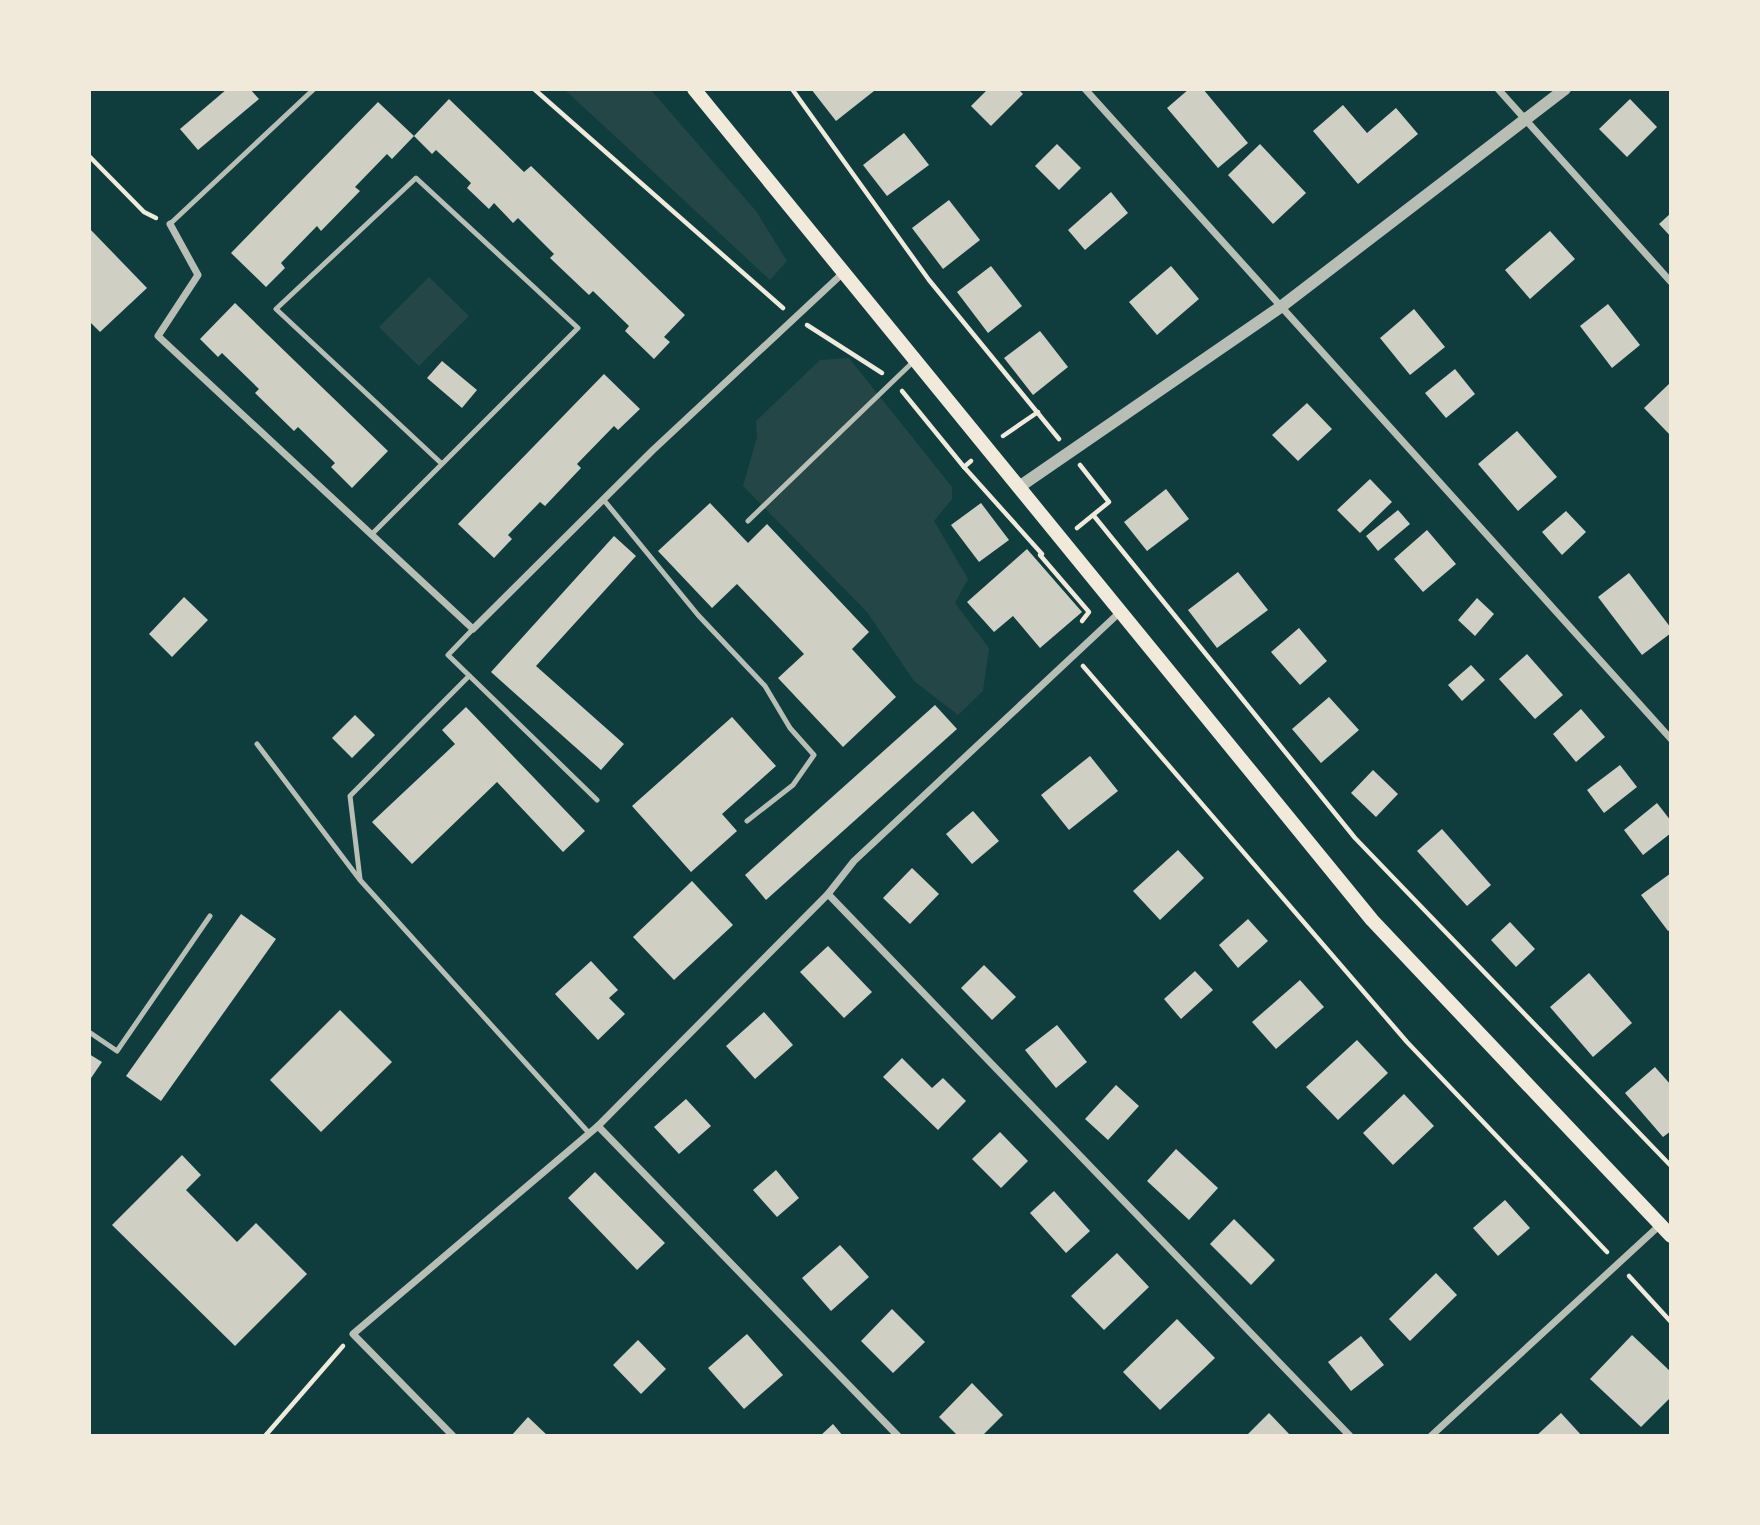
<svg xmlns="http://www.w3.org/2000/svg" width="1760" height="1525" font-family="'Sofia Sans Condensed',sans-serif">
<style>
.green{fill:#244646}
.building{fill:#cfcfc3}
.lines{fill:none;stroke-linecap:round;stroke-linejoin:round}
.path{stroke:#f1e9da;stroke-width:4.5}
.service{stroke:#b8beb3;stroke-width:5}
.minor{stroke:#b8beb3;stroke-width:7}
.tertiary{stroke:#b8beb3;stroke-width:12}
.secondary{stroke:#f1e9da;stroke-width:14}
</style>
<rect width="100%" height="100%" fill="#0f3d3e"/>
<g class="green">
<path d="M564,89H650L756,211L787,261L770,280Z"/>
<path d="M429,277L469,316L419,366L379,327Z"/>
<path d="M849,358L952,487V499L934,521L968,579L955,603L989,648L983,691L958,715L914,681L867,612L743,486L757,437L756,421L820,360Z"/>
</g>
<g class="building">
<path d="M227,89H250L259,99L198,150L180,129Z"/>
<path d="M811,89H873L874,91L836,121Z"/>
<path d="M988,89H1018L1023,94L991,126L971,106Z"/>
<path d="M1189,89H1203L1248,143L1218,168L1167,108Z"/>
<path d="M449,99L524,172L531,166L685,315L664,337L670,342L654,359L625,331L629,326L593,291L589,295L550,258L554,254L518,218L513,223L494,203L489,209L467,188L471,183L436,150L432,154L414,136Z"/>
<path d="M1630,99L1657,127L1627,157L1599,129Z"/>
<path d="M378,102L414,136L392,159L387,154L355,187L360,191L321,231L317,226L281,263L285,268L266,287L231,253Z"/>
<path d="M1343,105L1367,133L1396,108L1418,134L1358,184L1313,131Z"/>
<path d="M904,133L929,165L887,196L863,165Z"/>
<path d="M1057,144L1081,168L1059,190L1035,166Z"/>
<path d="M1260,144L1306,193L1273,224L1228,175Z"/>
<path d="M1111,192L1128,213L1085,250L1068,230Z"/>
<path d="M949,200L980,240L943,269L912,228Z"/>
<path d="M1671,213V237L1659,224Z"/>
<path d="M89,228L147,288L100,332L89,321Z"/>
<path d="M1550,231L1575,259L1530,299L1505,270Z"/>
<path d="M991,266L1022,306L988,333L957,292Z"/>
<path d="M1171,266L1199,299L1157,335L1129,302Z"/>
<path d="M235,303L388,451L352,488L331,467L335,463L298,427L294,431L255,393L259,389L222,353L218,357L200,339Z"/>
<path d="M1608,304L1640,345L1612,368L1580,326Z"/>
<path d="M1414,309L1445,347L1410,375L1380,338Z"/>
<path d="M1040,331L1068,367L1033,395L1004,358Z"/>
<path d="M442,361L477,390L462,408L427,378Z"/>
<path d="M1455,369L1475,394L1446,418L1425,393Z"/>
<path d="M604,374L640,409L618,430L614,426L577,464L581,468L545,506L540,502L508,535L512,539L494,558L458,524Z"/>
<path d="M1671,382V436L1644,408Z"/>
<path d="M1307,403L1332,429L1298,461L1272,435Z"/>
<path d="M1517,431L1557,477L1518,511L1478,464Z"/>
<path d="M1370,479L1392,502L1360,533L1337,510Z"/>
<path d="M1166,489L1189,519L1147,551L1124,522Z"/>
<path d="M710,503L748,543L767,524L869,632L852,649L896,697L843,747L778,678L804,654L737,584L712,608L658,551Z"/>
<path d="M981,503L1009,540L979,562L951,525Z"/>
<path d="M1398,510L1410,524L1378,551L1366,536Z"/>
<path d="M1566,511L1586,532L1562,555L1542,532Z"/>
<path d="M1427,530L1456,564L1423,592L1394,559Z"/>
<path d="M614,536L636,556L536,666L624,744L601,770L491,672Z"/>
<path d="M1027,549L1082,612L1040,648L1013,616L994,632L967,602Z"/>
<path d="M1238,572L1268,610L1217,648L1188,610Z"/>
<path d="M1629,573L1671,628V633L1642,655L1598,597Z"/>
<path d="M184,597L208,620L172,657L149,634Z"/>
<path d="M1477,598L1494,614L1475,636L1458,620Z"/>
<path d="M1299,628L1327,661L1300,685L1271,652Z"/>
<path d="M1527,654L1563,695L1535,719L1499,679Z"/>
<path d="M1471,665L1485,680L1462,701L1448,685Z"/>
<path d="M1329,697L1359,730L1321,763L1292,729Z"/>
<path d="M935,705L957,729L766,900L745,875Z"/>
<path d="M466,707L585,831L563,852L497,782L412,864L372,822L455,744L442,730Z"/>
<path d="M1581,709L1605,737L1576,762L1553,734Z"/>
<path d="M355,715L375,735L352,758L332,738Z"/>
<path d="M732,717L776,766L722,814L737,831L691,872L632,806Z"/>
<path d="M1090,756L1118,791L1069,830L1041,795Z"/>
<path d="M1620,765L1637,787L1604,813L1587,790Z"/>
<path d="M1373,770L1398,794L1376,817L1351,793Z"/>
<path d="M1657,803L1671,821V833L1643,855L1624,830Z"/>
<path d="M973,811L999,841L972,864L946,834Z"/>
<path d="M1442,829L1491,885L1467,906L1417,851Z"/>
<path d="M1178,850L1204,878L1160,920L1133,891Z"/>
<path d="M912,868L939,894L910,924L883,898Z"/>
<path d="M1671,873V929L1668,931L1641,895Z"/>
<path d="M692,881L733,925L674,980L633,937Z"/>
<path d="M241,914L276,939L161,1101L126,1076Z"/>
<path d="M1248,919L1268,941L1238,968L1219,945Z"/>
<path d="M1510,922L1535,949L1516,967L1491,940Z"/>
<path d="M828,946L872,992L844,1018L800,972Z"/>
<path d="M591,961L618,990L609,998L625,1014L598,1040L555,994Z"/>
<path d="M984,965L1016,997L992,1020L961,988Z"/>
<path d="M1195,971L1213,990L1181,1019L1164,999Z"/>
<path d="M1589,973L1632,1023L1593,1057L1550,1007Z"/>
<path d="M1300,980L1324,1007L1276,1049L1252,1022Z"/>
<path d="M340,1010L392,1062L321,1132L270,1080Z"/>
<path d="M764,1012L793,1045L755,1079L726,1046Z"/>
<path d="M1057,1025L1087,1062L1056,1088L1025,1050Z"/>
<path d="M1357,1040L1388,1073L1338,1120L1306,1087Z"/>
<path d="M89,1054L102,1062L89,1081Z"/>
<path d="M902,1058L932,1088L943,1078L966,1101L938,1130L883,1077Z"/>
<path d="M1655,1067L1671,1085V1131L1663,1137L1625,1093Z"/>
<path d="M1116,1085L1139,1106L1108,1140L1085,1119Z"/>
<path d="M1404,1094L1434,1126L1393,1165L1363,1133Z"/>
<path d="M686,1099L711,1126L679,1154L654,1127Z"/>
<path d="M1000,1132L1028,1161L1001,1188L972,1159Z"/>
<path d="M1176,1149L1218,1188L1189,1220L1147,1181Z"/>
<path d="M182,1155L201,1175L186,1190L237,1242L256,1223L307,1274L235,1346L112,1225Z"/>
<path d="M776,1170L799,1198L777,1217L753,1190Z"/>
<path d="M595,1172L665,1243L637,1270L568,1198Z"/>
<path d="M1054,1191L1090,1231L1066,1253L1030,1213Z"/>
<path d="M1505,1200L1530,1228L1498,1256L1473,1228Z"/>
<path d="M1234,1219L1275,1260L1251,1285L1210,1244Z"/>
<path d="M840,1245L869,1277L831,1311L802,1278Z"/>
<path d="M1117,1253L1149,1287L1104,1330L1071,1296Z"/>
<path d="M1436,1273L1457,1295L1410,1341L1389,1319Z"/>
<path d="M892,1309L925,1342L893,1373L861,1341Z"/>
<path d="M1177,1319L1215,1358L1160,1410L1123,1372Z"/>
<path d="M747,1334L783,1375L744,1409L708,1368Z"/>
<path d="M1632,1335L1671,1372V1397L1641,1427L1590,1379Z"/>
<path d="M1361,1336L1384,1365L1351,1391L1328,1362Z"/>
<path d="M638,1340L666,1369L641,1394L613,1365Z"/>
<path d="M972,1383L1003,1415L982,1436H958L939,1417Z"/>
<path d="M1269,1413L1291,1436H1246Z"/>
<path d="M1561,1413L1582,1436H1536Z"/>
<path d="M528,1417L548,1436H511Z"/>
<path d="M833,1424L843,1436H820Z"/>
</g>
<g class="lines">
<g class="path">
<path d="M534,89L783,308"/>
<path d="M792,89L929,280L1059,439"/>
<path d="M89,156L144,212L156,218"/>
<path d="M807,325L882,373"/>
<path d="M902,391L964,467"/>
<path d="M1003,436L1038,412"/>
<path d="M971,461L964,467L1042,554"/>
<path d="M1094,516L1355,838L1671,1166"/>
<path d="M1077,528L1109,502L1080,465"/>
<path d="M1040,555L1089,612L1082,621"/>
<path d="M1083,666L1407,1042L1607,1252"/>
<path d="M1629,1276L1671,1322"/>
<path d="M265,1436L343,1346"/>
</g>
<g class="service">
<path d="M170,224L314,89"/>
<path d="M603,499L698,615L765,686L790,728L814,755L793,785L747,821"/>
<path d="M748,521L914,361"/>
<path d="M372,534L578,328L416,178L276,309L442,464"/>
<path d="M473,629L448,655L597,800"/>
<path d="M257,744L360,880L589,1133"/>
<path d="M360,879L350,796L469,676"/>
<path d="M89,1032L117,1051L210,916"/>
</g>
<g class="minor">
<path d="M1085,89L1671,739"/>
<path d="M1498,89L1671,282"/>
<path d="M170,224L198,275L158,336L473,629L653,450L844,272"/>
<path d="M828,894L1350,1436"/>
<path d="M598,1126L898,1436"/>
<path d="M453,1436L353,1334L598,1126L828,894L854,861L1119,613"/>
<path d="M1431,1436L1660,1225"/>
</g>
<path class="tertiary" d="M1019,487L1282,306L1565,89"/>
<path class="secondary" d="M694,89L1372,920L1671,1236"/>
</g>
<rect width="1760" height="1525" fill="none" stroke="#f1e9da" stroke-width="182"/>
</svg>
